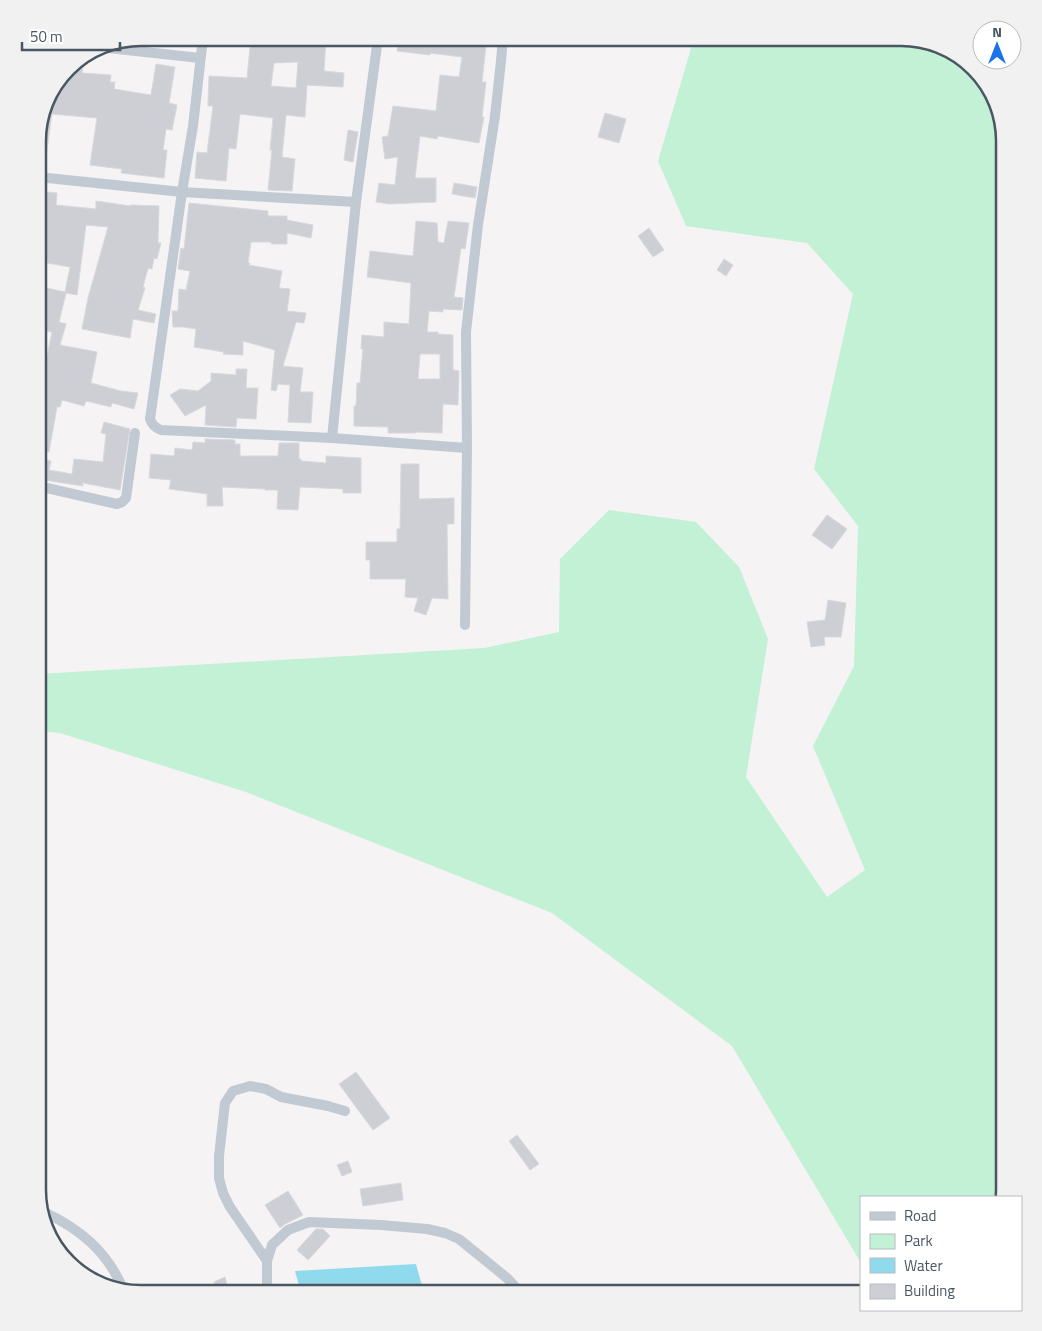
<svg xmlns="http://www.w3.org/2000/svg" width="1042" height="1331" font-family="'Titillium Web',sans-serif">
<style>
.green{fill:#c3f1d5}
.water{fill:#90daee}
.building{fill:#cdcfd5;stroke:#d7d9de;fill-rule:evenodd}
.lines{fill:none;stroke-linecap:round;stroke-linejoin:round}
.street{stroke:#c1cad2;stroke-width:10}
.rim{fill:none;stroke:#4a5661;stroke-width:2.5}
</style>
<rect width="100%" height="100%" fill="#f5f3f3"/>
<path class="green" d="M694,38H907L953,52L987,84L1004,141V1190L1003,1197H861V1263L732,1046L552,913L246,792L60,733L38,731V674L484,648L559,632L560,559L609,510L696,522L739,567L768,639L746,777L827,897L865,870L813,746L854,666L858,526L814,469L853,294L807,243L686,226L658,161Z"/>
<path class="water" d="M416,1264L424,1293H301L295,1271Z"/>
<g class="building">
<path d="M251,38H326L324,71L344,73L343,87L307,85L305,117L286,115L282,157L295,159L292,191L268,190L272,150H270L273,118L240,114L236,149L229,148L226,181L195,178L197,152L207,153L213,106H208L209,76L247,78ZM298,62L296,88L271,86L274,63Z"/>
<path d="M399,38H460V42L486,45L482,82H486L482,117H484L479,143L438,136L437,139L420,136L415,178H436V202L389,204L376,202L379,183L395,185L398,157L385,159L382,137L388,136L393,106L436,111L440,75L459,77L462,57L430,53V55L397,51Z"/>
<path d="M156,64L175,67L169,103L177,105L172,130L166,129L163,150H167L164,178L121,173L122,169L90,165L97,118L52,114L44,171L38,170V134L48,95L70,66L83,67L82,73L111,75L110,82H115L114,89L151,95Z"/>
<path d="M605,113L626,119L619,143L598,137Z"/>
<path d="M348,130L358,132L353,162L344,160Z"/>
<path d="M454,183L477,187L475,198L452,194Z"/>
<path d="M38,191L57,193L56,205L96,209V201L131,206V205L159,206L158,243H161L157,259L154,258L152,269L148,268L143,287L145,288L138,310L156,314L154,323L133,319L130,338L82,329L88,298L108,227L86,225L77,295L66,293L59,322L66,324L60,345L97,352L91,383L121,391L138,393L134,409L112,403L111,407L86,401L84,406L62,400L60,407H57L49,452L38,450V424L41,404L38,403V400L52,332L38,329V286L65,292L70,267L47,263L48,260L38,258Z"/>
<path d="M189,203L268,211V216H287V220L313,225L311,238L287,233V244H271V242H251L248,263H250L249,265L282,271L279,288L290,289L287,311L306,313L304,323L296,322L283,366L303,368L300,392H313L311,423L288,422L290,385L278,384L276,391L271,390L275,350L243,341V355L223,354L224,352L194,347L196,329L184,327H173L172,311H178L179,289L186,290L190,271L178,269L181,248L184,249Z"/>
<path d="M416,221L437,223L438,242L444,243L448,221L469,223L465,249L461,248L454,297L463,298L462,310L443,309V312L429,311L427,332H438V334L453,335V370L459,371L458,405L443,404L442,433L416,432V433H388V427L354,426V406H356L357,383H360L363,349H361L362,335L384,337V322L409,324L411,283L367,277L370,251L413,256ZM420,354H440V379H418Z"/>
<path d="M649,228L664,250L653,257L638,236Z"/>
<path d="M724,259L733,265L726,276L717,270Z"/>
<path d="M236,369H247L246,388H258L256,419L237,418L236,427L205,425L206,405L185,416L170,395L180,389L198,391L211,381V373L236,375Z"/>
<path d="M104,422L130,429L120,490L83,483V486L38,479L41,459L51,461L49,470L72,474L74,459L103,462L106,434L101,433Z"/>
<path d="M205,439L235,440V444H240V456H278L279,443H299V459H301V461L326,463V456L361,458V493H343V489L300,487L298,510L277,509L278,490H265V489L222,487L223,506H207V494L169,489L171,480L149,478L151,454L174,456L175,448L192,450L193,442L205,443Z"/>
<path d="M401,464H419V499L454,498V524H447L448,599L432,598L426,615L414,611L418,598L405,597L406,579H370V560H366V542H397V529H400Z"/>
<path d="M827,515L847,529L832,549L812,535Z"/>
<path d="M828,600L846,603L841,637H824L825,645L811,647L807,622L825,620Z"/>
<path d="M356,1072L390,1118L373,1130L339,1084Z"/>
<path d="M517,1135L539,1164L530,1170L509,1141Z"/>
<path d="M348,1161L352,1172L342,1176L337,1165Z"/>
<path d="M401,1183L403,1200L363,1206L360,1189Z"/>
<path d="M288,1191L303,1215L285,1224L280,1228L265,1205Z"/>
<path d="M316,1229H323L330,1236L308,1260L297,1250Z"/>
<path d="M225,1277L229,1294H218L214,1282Z"/>
</g>
<g class="lines">
<g class="street">
<path d="M203,38L193,126L182,192L150,419C152,425 155,428 161,430L332,438L467,448"/>
<path d="M99,47L200,58"/>
<path d="M38,177L182,192L356,202"/>
<path d="M332,438L356,202L378,38"/>
<path d="M38,486L117,504L122,502L126,498L135,433"/>
<path d="M465,625L467,448L466,332L478,225L495,116L501,61L503,38"/>
<path d="M44,1212C80,1229 107,1251 123,1289"/>
<path d="M267,1261L230,1207L223,1193L219,1178V1156L225,1103L233,1091L250,1086L266,1089L281,1097L328,1106L345,1111"/>
<path d="M267,1293V1261L272,1245L288,1230L309,1222L381,1225L427,1229L445,1233L459,1239L507,1278L521,1293"/>
</g>
</g>
<path d="M0 0H1042V1331H0ZM141 46H901A95 95 0 0 1 996 141V1190A95 95 0 0 1 901 1285H141A95 95 0 0 1 46 1190V141A95 95 0 0 1 141 46Z" fill="#f1f1f2" fill-rule="evenodd"/>
<path class="rim" d="M141 46H901A95 95 0 0 1 996 141V1190A95 95 0 0 1 901 1285H141A95 95 0 0 1 46 1190V141A95 95 0 0 1 141 46Z"/>
<rect x="860" y="1196" width="162" height="115" fill="#ffffff" stroke="#b7bbc0"/>
<rect x="870" y="1212" width="25" height="8" fill="#c1cad2" stroke="#b7bbc0"/>
<text x="904" y="1221" font-size="15" fill="#4a5661">Road</text>
<rect x="870" y="1234" width="25" height="15" fill="#c3f1d5" stroke="#b7bbc0"/>
<text x="904" y="1246" font-size="15" fill="#4a5661">Park</text>
<rect x="870" y="1258" width="25" height="15" fill="#90daee" stroke="#b7bbc0"/>
<text x="904" y="1271" font-size="15" fill="#4a5661">Water</text>
<rect x="870" y="1284" width="25" height="15" fill="#cdcfd5" stroke="#b7bbc0"/>
<text x="904" y="1296" font-size="15" fill="#4a5661">Building</text>
<g transform="translate(997 45)"><circle r="24" fill="#ffffff" stroke="#b7bbc0"/>
<path d="M0-4L9 19L0 12L-9 19Z" fill="#1a73e8"/>
<text y="-8" font-size="14" font-weight="bold" text-anchor="middle" fill="#4a5661">N</text>
</g>
<path d="M22 42v8h98v-8" fill="none" stroke="#4a5661" stroke-width="2.5"/>
<text x="30" y="42" font-size="15" fill="#4a5661" stroke="#ffffff" stroke-width="4" paint-order="stroke">50 m</text>
</svg>
